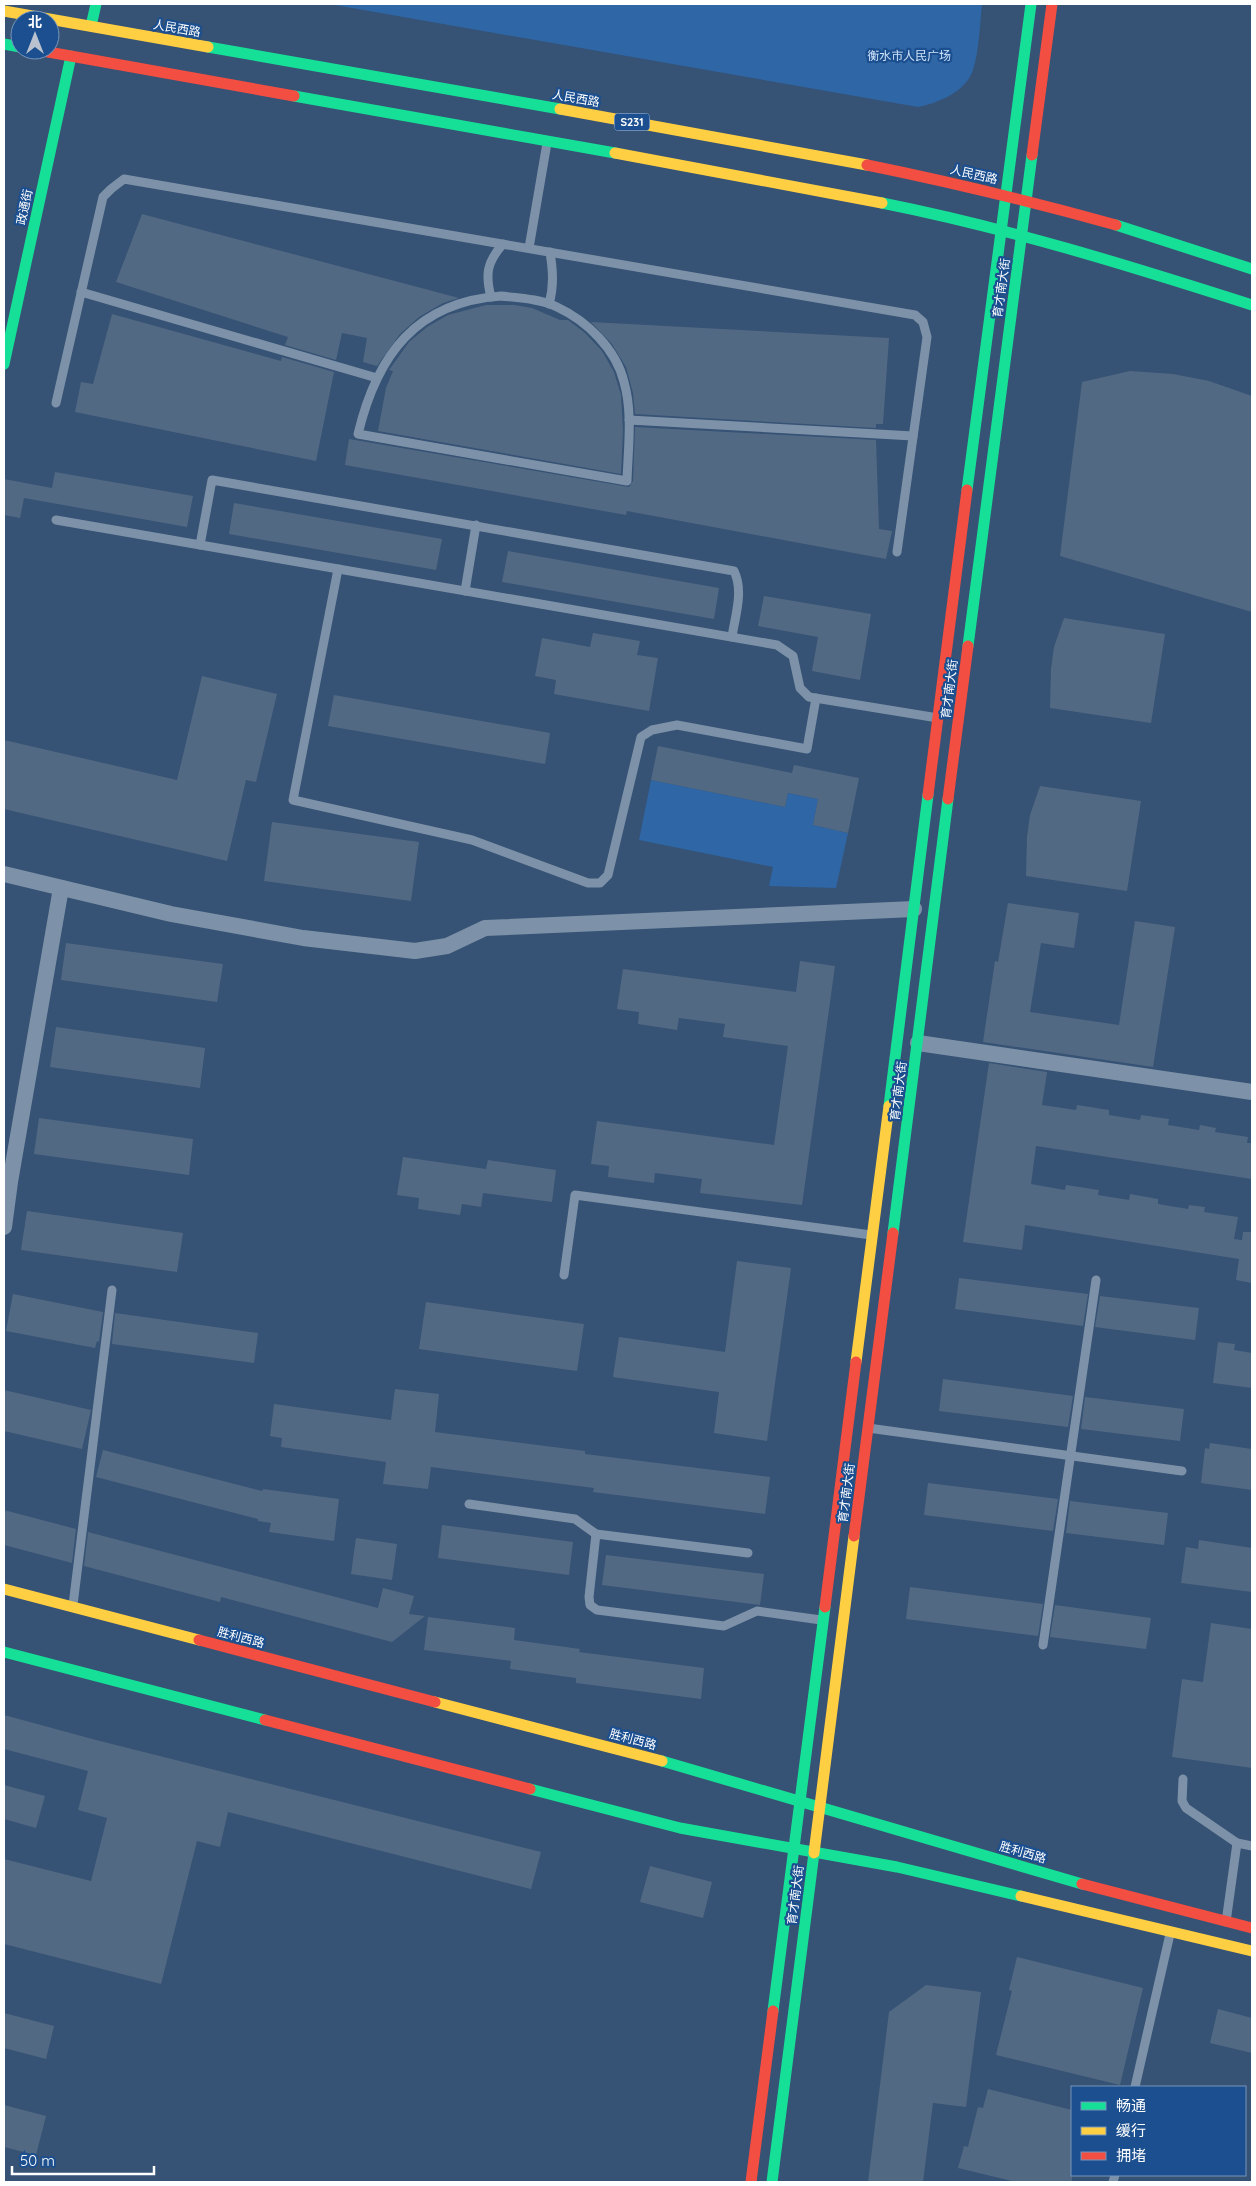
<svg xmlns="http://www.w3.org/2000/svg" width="1256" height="2186" font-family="Quicksand,'Noto Sans SC',sans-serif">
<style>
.green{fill:#2f66a5}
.building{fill:#526984}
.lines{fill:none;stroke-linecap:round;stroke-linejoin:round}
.lane{stroke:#7d92a8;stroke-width:9}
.street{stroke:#7d92a8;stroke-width:16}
.fast{stroke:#16e098;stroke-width:11}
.slow{stroke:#ffcf43;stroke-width:11}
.jam{stroke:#f24e42;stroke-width:11}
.labels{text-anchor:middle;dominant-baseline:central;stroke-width:4.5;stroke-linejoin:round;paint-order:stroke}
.shield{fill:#1b4f8f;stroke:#bbcadd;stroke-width:1}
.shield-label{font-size:11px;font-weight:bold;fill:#fff}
.street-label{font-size:12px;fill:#fff;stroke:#1b4f8f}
.park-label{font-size:12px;fill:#cfe3fa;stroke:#1b4f8f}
</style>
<rect width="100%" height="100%" fill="#365274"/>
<g class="green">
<path d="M329,4H982C980,23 979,52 973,70C966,92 938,103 918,107Z"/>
<path d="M651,780L785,807L788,793L818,799L813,825L848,833L836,888L769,886L773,867L639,840Z"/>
</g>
<g class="building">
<path d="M142,214L459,298L443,303L419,317L400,334L377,366L363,362L367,338L342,333L336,360L285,345L288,337L116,282Z"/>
<path d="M486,305H514L532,308L560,320H568L585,333L602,351L614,372L621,395L623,431L621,474L378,431L386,388L393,371L389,370L409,342L427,327L448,315Z"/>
<path d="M112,314L281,361L282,357L334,372L316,461L75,412L81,382L93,384Z"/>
<path d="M591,322L889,338L883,424H876V428L635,414L633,393L626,367L612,344Z"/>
<path d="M1130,371L1173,374L1209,381L1252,396V612L1060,556L1082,382Z"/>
<path d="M635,427L876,440L879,529L892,531L886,559L627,511L626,515L345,465L349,439L629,487L633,481Z"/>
<path d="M55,472L193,496L187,527L24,498L20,518L4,515V479L52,488Z"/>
<path d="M234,503L442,539L436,570L229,534Z"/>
<path d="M508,551L719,588L714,619L502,582Z"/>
<path d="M764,596L871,614L860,680L812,671L818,637L758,626Z"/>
<path d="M1064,618L1165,634L1151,723L1050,708L1051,669L1054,647Z"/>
<path d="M593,633L640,641L637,655L658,658L649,711L554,694L556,680L535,676L542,638L590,647Z"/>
<path d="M202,676L277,694L256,782L246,780L227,861L4,809V740L177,780Z"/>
<path d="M334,695L550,733L545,764L328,726Z"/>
<path d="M658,746L792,773L794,765L859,778L848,833L813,825L818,799L788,793L785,807L651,780Z"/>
<path d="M1040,786L1141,801L1127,891L1026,876L1027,837L1030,815Z"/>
<path d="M272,822L419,842L411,901L264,881Z"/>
<path d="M1008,903L1079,913L1074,948L1041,943L1030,1012L1119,1025L1135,921L1175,927L1153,1067L983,1042L995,961L998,962Z"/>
<path d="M66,943L223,964L217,1002L61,980Z"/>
<path d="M800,961L835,966L802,1205L700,1193L702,1179L655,1173L654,1183L608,1177L609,1166L591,1164L597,1121L774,1145L788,1046L723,1037L725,1024L679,1018L677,1030L638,1024L639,1012L617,1009L623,969L796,992Z"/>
<path d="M56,1027L205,1048L200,1088L50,1067Z"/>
<path d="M989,1063L1047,1072L1042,1105L1076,1110L1077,1105L1109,1110V1115L1140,1120L1141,1115L1169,1119L1168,1125L1199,1130L1200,1125L1216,1128L1215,1132L1248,1137L1247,1143H1252V1179L1036,1146L1031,1184L1065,1190L1066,1185L1099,1190L1098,1195L1129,1200L1130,1194L1158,1199V1204L1188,1209L1189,1205L1205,1207L1204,1212L1238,1217L1234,1239L1242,1240L1243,1232H1252V1283L1236,1280L1239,1259L1025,1225L1022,1250L963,1242Z"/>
<path d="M39,1118L193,1139L189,1175L34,1154Z"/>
<path d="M403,1157L486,1169L488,1160L556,1170L552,1202L483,1193L481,1207L462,1204L460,1215L418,1209L419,1198L397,1195Z"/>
<path d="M27,1211L183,1233L177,1272L21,1250Z"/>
<path d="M737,1261L791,1268L767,1441L714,1433L719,1392L613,1377L619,1337L725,1352Z"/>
<path d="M959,1278L1088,1294L1083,1326L955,1309Z"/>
<path d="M13,1294L103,1312L99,1342L97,1341L95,1348L6,1331Z"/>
<path d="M1100,1296L1199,1308L1195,1340L1095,1327Z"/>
<path d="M426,1302L584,1324L577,1371L419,1349Z"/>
<path d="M115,1313L258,1333L254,1363L112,1344Z"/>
<path d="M1218,1342L1235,1344L1234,1350L1252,1353V1388L1213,1383Z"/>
<path d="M943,1379L1073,1396L1068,1427L939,1411Z"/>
<path d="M395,1389L439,1394L435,1432L585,1451V1454L770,1477L765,1514L593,1492L594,1488L431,1467L428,1489L383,1484L386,1462L281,1447L282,1438L270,1436L274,1404L391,1420Z"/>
<path d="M4,1390L91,1410L82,1449L4,1431Z"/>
<path d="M1085,1397L1184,1409L1180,1441L1081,1429Z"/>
<path d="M1210,1443L1252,1449V1490L1201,1483L1205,1448L1209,1449Z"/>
<path d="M103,1450L262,1491L263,1489L339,1499L334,1541L269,1532L271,1523L258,1521V1519L96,1477Z"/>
<path d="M928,1483L1058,1499L1053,1531L924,1515Z"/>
<path d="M1070,1501L1168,1513L1164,1545L1066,1533Z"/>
<path d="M4,1510L76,1529L72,1563L4,1545Z"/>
<path d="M442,1525L573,1542L569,1575L438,1558Z"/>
<path d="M88,1532L378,1608L383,1588L414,1596L409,1614L425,1616L392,1642L221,1597L220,1602L84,1566Z"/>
<path d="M356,1538L397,1544L392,1580L351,1574Z"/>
<path d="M1199,1540L1252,1548V1592L1181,1583L1186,1547L1198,1549Z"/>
<path d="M606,1555L764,1574L760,1605L602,1585Z"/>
<path d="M910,1587L1043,1604L1038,1636L906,1619Z"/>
<path d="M1055,1605L1151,1618L1146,1649L1050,1637Z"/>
<path d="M428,1617L515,1628L514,1640L580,1649L579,1652L704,1668L701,1699L576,1683V1678L510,1669L511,1661L424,1650Z"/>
<path d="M1211,1623L1252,1629V1768L1172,1757L1182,1679L1203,1682Z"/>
<path d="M4,1715L96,1740L541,1852L531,1889L228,1812L220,1847L197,1841L161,1984L4,1944V1859L91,1881L107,1818L78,1810L88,1771L4,1749Z"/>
<path d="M4,1785L45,1796L36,1828L4,1819Z"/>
<path d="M650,1866L712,1882L703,1918L640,1902Z"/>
<path d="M1017,1957L1143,1988L1120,2085L996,2055L1012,1991L1009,1990Z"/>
<path d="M926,1985L981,1992L966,2107L933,2103L923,2182H868L889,2012Z"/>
<path d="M1218,2009L1252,2018V2053L1210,2043Z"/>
<path d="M4,2013L54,2026L46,2059L4,2048Z"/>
<path d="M988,2089L1072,2110V2182H1016L958,2168L964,2146L968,2147L978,2107L983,2108Z"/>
<path d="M4,2105L46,2116L36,2155L4,2147Z"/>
</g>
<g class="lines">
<g class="lane">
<path d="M529,248L547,143"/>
<path d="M81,292L377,378"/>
<path d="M501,296C519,298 541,299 557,307C587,321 616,349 624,382C633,413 628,449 627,481L358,434C377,355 416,302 501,296Z"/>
<path d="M491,297C485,274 487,262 503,244"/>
<path d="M549,304C554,286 553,271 550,252"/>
<path d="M56,403L103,197L111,189L124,179L915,315L923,322L927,337L897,552"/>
<path d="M629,420L913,436"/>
<path d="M56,520L777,645L793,656L800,688L809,697L938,718"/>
<path d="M200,545L212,480L734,571C744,591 735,616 732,637"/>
<path d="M338,569L293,800L472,840L588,883H600L608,875L641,737L652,730L677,725L807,749L816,698"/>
<path d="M465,591L476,525"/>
<path d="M564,1275L575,1195L871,1235"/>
<path d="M868,1428L1182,1471"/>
<path d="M469,1504L575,1519L596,1534L748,1553"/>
<path d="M596,1534L589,1597L590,1605L597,1610L724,1626L757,1611L821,1620"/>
<path d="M73,1605L112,1290"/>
<path d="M1043,1645L1096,1280"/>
<path d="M1183,1779L1182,1801L1186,1808L1237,1843L1252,1846"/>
<path d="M1226,1922L1237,1843"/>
<path d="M1135,2087L1170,1934"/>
<path d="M1113,2182L1115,2175"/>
</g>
<g class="street">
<path d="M4,874L171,914L303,938L415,951L447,946L485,928L914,909"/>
<path d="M918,1043L1252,1092"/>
<path d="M4,1227L10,1182L61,888"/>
</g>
<g class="fast">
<path d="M91,26L96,4"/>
<path d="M4,44L20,47"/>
<path d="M208,47L560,109"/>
<path d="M294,96L615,153"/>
<path d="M882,203C1008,228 1130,266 1252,305"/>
<path d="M1116,225L1252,269"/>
<path d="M4,364L71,56"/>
<path d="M967,490L1031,4"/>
<path d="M968,646L1032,155"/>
<path d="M889,1106L928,795"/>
<path d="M893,1233L948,799"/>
<path d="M4,1652L265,1720"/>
<path d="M662,1761L1082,1884"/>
<path d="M530,1789L680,1828L897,1867L1021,1896"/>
<path d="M773,2011L825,1607"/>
<path d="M772,2182L814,1853"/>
</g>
<g class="slow">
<path d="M4,11L208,47"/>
<path d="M560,109L867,165"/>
<path d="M615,153L882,203"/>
<path d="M856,1362L889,1106"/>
<path d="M4,1589L199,1640"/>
<path d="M435,1702L662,1761"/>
<path d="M814,1853L854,1536"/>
<path d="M1021,1896L1252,1951"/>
</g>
<g class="jam">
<path d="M37,50L294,96"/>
<path d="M1032,155L1052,4"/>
<path d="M867,165C951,182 1033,202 1116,225"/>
<path d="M928,795L967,490"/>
<path d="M948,799L968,646"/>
<path d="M854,1536L893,1233"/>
<path d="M825,1607L856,1362"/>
<path d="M199,1640L435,1702"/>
<path d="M265,1720L530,1789"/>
<path d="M1082,1884L1252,1928"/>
<path d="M751,2182L773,2011"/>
</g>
</g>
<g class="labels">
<rect class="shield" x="614.5" y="113.5" width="35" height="17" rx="4"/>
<g class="shield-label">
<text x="632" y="122">S231</text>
</g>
<g class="street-label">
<text transform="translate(177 28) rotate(10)">人民西路</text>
<text transform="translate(576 98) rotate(10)">人民西路</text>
<text transform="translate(974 174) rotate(13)">人民西路</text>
<text transform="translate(24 207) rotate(-78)">政通街</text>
<text transform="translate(1001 288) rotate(-82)">育才南大街</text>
<text transform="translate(949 689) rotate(-83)">育才南大街</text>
<text transform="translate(898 1091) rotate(-83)">育才南大街</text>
<text transform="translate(846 1493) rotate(-83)">育才南大街</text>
<text transform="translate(241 1637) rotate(15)">胜利西路</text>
<text transform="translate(633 1739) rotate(15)">胜利西路</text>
<text transform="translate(1023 1852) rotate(16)">胜利西路</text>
<text transform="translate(795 1895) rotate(-83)">育才南大街</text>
</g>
<g class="park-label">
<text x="909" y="55">衡水市人民广场</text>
</g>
</g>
<rect width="1256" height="2186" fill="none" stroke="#ffffff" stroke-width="10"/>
<rect x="1071" y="2086" width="175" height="90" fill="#1b4f8f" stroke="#7695bc"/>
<rect x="1081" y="2102" width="25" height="8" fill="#16e098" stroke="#7695bc"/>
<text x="1116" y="2111" font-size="15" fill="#ffffff">畅通</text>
<rect x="1081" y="2127" width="25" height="8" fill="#ffcf43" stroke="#7695bc"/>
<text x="1116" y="2136" font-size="15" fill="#ffffff">缓行</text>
<rect x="1081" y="2152" width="25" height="8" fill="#f24e42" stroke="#7695bc"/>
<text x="1116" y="2161" font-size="15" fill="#ffffff">拥堵</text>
<g transform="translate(35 35)"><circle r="24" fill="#1b4f8f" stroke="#7695bc"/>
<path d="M0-4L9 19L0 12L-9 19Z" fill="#b9c2ce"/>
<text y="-8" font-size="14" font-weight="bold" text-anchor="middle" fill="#ffffff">北</text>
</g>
<path d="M12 2166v8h142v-8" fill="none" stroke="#ffffff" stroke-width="2.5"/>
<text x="20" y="2166" font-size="15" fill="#ffffff" stroke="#1b4f8f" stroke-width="4" paint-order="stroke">50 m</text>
</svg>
